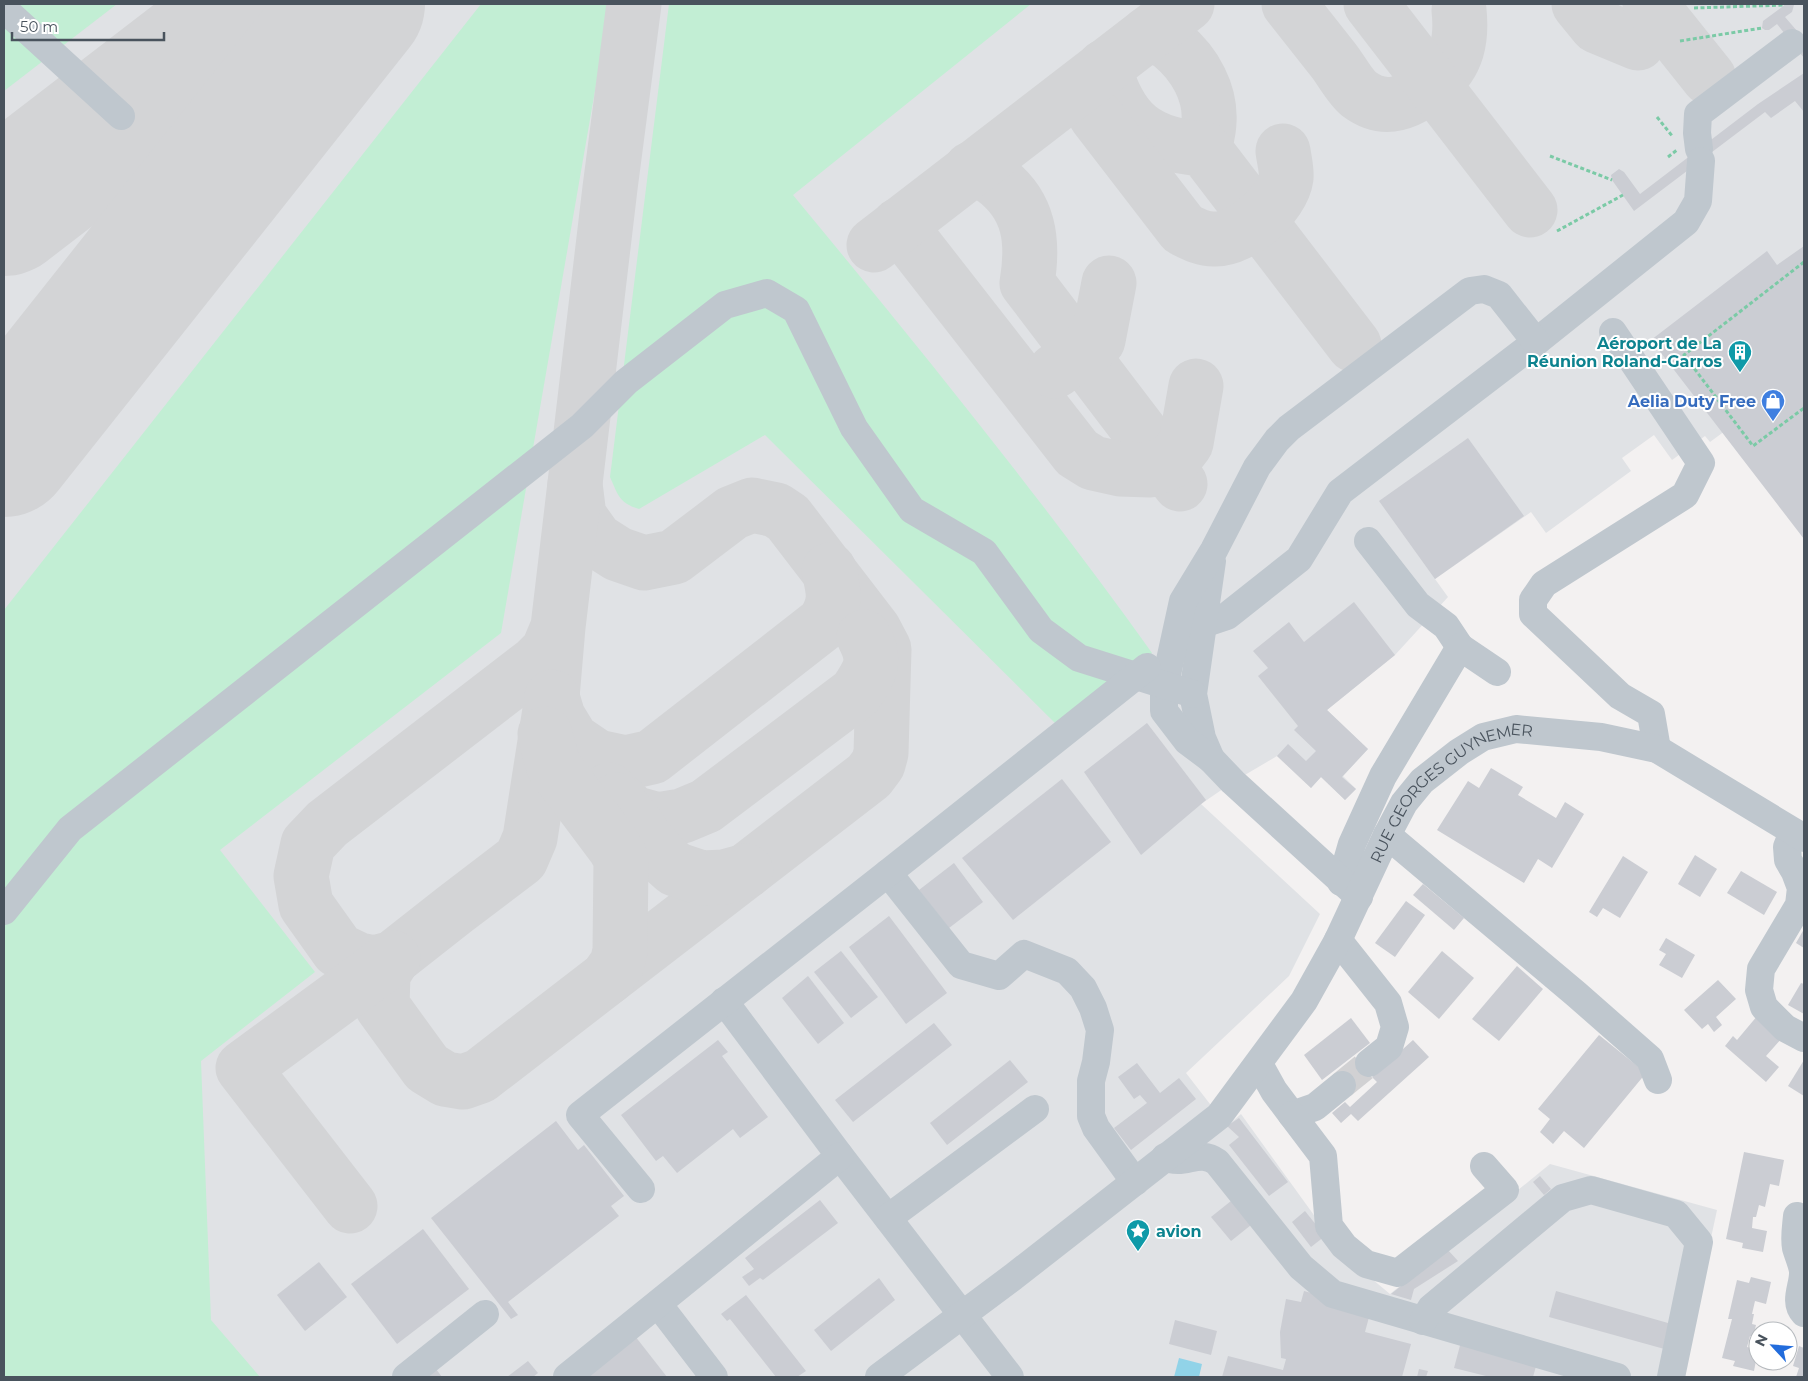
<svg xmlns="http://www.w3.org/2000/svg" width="1808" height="1381" font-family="Montserrat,sans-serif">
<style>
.airport{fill:#e0e2e5}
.green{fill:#c2eed4}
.water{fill:#91d3e8}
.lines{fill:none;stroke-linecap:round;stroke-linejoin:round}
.taxiway{stroke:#d3d4d6;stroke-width:55}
.runway{stroke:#d3d4d6;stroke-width:138}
.building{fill:#cbcdd3}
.minor-tunnel{stroke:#d1d1d3;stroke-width:28;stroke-dasharray:28 14;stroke-linecap:butt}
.path{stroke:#7bcaa6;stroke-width:3;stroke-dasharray:4 2.5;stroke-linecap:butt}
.minor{stroke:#bfc7ce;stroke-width:28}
.labels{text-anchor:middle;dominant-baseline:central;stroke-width:4;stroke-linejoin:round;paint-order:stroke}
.culture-label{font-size:16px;font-weight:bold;fill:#0d838f;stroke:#fff;text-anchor:end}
.shop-label{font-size:16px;font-weight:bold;fill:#366cbe;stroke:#fff;text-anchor:end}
.street-label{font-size:16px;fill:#49535d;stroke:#fff}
</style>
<rect width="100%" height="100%" fill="#f3f1f1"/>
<path class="airport" d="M4,4H1804V373L1710,442L1705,436L1672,460L1654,435L1622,458L1631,471L1546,533L1531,512L1435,579L1448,597L1395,655L1327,710L1368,749L1343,776L1356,789L1345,800L1321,777L1311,788L1277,756L1233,782L1201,804L1320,914L1289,976L1186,1073L1227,1126L1241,1114L1342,1254L1390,1294L1550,1164L1717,1210L1681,1377H4Z"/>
<g class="green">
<path d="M4,4H117L4,91Z"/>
<path d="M481,4H610L501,633L220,850L315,972L201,1061L211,1320L260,1377H4V610Z"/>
<path d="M669,4H1031L793,195C917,345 1039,495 1152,653L1069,737L765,435L639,509C619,503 618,495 610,477Z"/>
</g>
<path class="water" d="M1179,1358L1202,1364L1199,1377H1174Z"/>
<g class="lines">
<g class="taxiway">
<path d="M1289,4C1304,23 1319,42 1334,61C1341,70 1350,87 1359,94C1387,115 1412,101 1434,82C1458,63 1462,39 1459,10"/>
<path d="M1371,4L1530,210"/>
<path d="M1579,4L1597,26L1638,43"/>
<path d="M1650,4L1709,78"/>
<path d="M1148,34C1156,37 1166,40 1172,45C1195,64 1211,93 1209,122C1209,131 1206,140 1204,149"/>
<path d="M1104,67C1120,124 1146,145 1204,149L1354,345"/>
<path d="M1096,116L1183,229C1193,234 1204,240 1216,239C1242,239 1282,205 1286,178C1287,170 1284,159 1283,151"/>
<path d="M971,169C978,172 988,173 993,178C1030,205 1034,241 1027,283L1180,484"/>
<path d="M899,225L1077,453L1093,463L1120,469L1150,470L1172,461L1186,443L1196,386"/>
<path d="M874,245L1187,4"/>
<path d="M1055,371L1098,340L1109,283"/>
<path d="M575,484L579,516L596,540L618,554L644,563L674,557L732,513L752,505L776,510L788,518L874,630L884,649L881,753L878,764L869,776L607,978"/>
<path d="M558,627L548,651L536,663L327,824L308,844L301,876L306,905L338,950L359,960L374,963L393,958L454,910L521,859L530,838L552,697L558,627L610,188L634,4"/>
<path d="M552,697L558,717L572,740L597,757L625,763L652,757L824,623C837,602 834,593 829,570"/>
<path d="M609,790L633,813L658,820L682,816L706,806L856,693C870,672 877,662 864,637"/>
<path d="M617,800L658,854L675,869L702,878L724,877L746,871"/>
<path d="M393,958L383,974L382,1006L427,1068L445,1079L463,1082L480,1076L607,978L617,964L620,951L621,859L615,848L553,765L545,734"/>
<path d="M350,1206L243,1068L393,958"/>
</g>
<g class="runway">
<path d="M4,207L268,4"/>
<path d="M4,448L356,4"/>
</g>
</g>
<g class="building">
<path d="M1786,4L1794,5L1792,12L1785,17L1804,39V58L1777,24L1769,30H1765L1762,28L1763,21Z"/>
<path d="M1804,73V112L1795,101L1771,118L1765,112L1634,211L1612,180L1611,175L1619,169L1624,172L1640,194L1758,104Z"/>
<path d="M1804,246V539L1651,340L1767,251L1777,265Z"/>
<path d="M1468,438L1524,516L1435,579L1379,501Z"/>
<path d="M1354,602L1395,655L1327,710L1368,749L1342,777L1356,789L1345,800L1321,777L1311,788L1277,756L1288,744L1306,761L1316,751L1294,730L1298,726L1258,676L1268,668L1253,651L1289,622L1304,642Z"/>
<path d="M1147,723L1206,800L1141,855L1084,772Z"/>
<path d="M1491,768L1523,787L1518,795L1556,818L1565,802L1584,814L1552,868L1538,859L1524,883L1437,830L1468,781L1479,788Z"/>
<path d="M1062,779L1111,842L1013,920L962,858Z"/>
<path d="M1695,855L1717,869L1700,897L1678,884Z"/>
<path d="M1623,856L1648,872L1620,918L1603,908L1597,917L1589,912Z"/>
<path d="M954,863L983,902L949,928L919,890Z"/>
<path d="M1741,871L1777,892L1764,915L1727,893Z"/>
<path d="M1423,884L1464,918L1454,930L1413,895Z"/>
<path d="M1406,901L1425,915L1395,957L1375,943Z"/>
<path d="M889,916L947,993L906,1024L849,947Z"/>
<path d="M1804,929V948L1796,943Z"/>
<path d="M1666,938L1695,955L1682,978L1659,965L1666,954L1659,950Z"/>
<path d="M841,951L878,997L851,1018L814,972Z"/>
<path d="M1442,951L1474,978L1439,1019L1408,992Z"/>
<path d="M1517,966L1543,989L1499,1041L1472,1019Z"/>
<path d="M808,976L844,1023L818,1044L782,998Z"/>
<path d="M1718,980L1736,999L1716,1017L1722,1025L1714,1032L1708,1024L1702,1029L1684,1010Z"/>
<path d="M1801,983L1804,984V1014L1788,1005Z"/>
<path d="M1758,1015L1783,1037L1766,1056L1779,1067L1766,1082L1725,1046L1733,1036L1737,1040Z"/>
<path d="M1351,1018L1370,1043L1322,1080L1304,1055Z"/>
<path d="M934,1023L952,1045L853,1122L835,1100Z"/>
<path d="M1599,1035L1646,1073L1584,1148L1564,1131L1553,1144L1540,1132L1550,1119L1538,1109Z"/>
<path d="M718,1040L728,1052L722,1056L768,1117L740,1138L733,1129L677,1173L663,1156L656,1161L621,1115Z"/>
<path d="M1413,1040L1429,1057L1358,1121L1351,1114L1341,1123L1332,1113L1345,1102L1350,1107L1377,1082L1372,1077Z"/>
<path d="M1362,1056L1373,1069L1347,1090L1336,1077Z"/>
<path d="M1010,1060L1028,1082L947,1145L930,1123Z"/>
<path d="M1804,1060V1096L1788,1086Z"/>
<path d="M1137,1063L1160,1093L1179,1078L1196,1099L1131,1150L1114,1128L1147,1103L1140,1095L1134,1099L1118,1077Z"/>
<path d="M1239,1118L1288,1182L1269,1196L1229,1145L1239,1137L1227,1126Z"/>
<path d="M556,1121L578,1150L584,1145L624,1196L611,1206L619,1216L508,1302L518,1315L511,1319L431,1218Z"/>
<path d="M1744,1152L1784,1160L1779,1186L1770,1184L1765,1207L1759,1205L1756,1217H1753L1752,1228L1767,1231L1763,1252L1742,1248L1743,1243L1726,1239Z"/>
<path d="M1540,1176L1551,1189L1544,1195L1533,1182Z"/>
<path d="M820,1200L838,1223L763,1280L760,1278L749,1286L742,1277L754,1269L745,1258Z"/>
<path d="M1231,1201L1251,1225L1231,1241L1211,1217Z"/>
<path d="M1305,1211L1325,1236L1311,1247L1292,1222Z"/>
<path d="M423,1229L469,1289L397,1344L351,1284Z"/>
<path d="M1447,1249L1458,1261L1414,1289L1411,1300L1391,1294Z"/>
<path d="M319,1262L347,1297L305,1331L277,1295Z"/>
<path d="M1751,1277L1771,1282L1766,1304L1755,1301L1752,1314H1754L1752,1324L1756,1325L1753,1337L1750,1336L1747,1347L1758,1350L1754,1371L1733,1366L1735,1361L1722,1358L1732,1319H1728L1737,1280L1749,1283Z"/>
<path d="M879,1278L895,1300L831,1351L814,1330Z"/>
<path d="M1304,1291L1355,1305L1372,1306L1365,1332L1411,1344L1402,1377H1222L1228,1356L1283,1370L1286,1359L1281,1358L1280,1332L1286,1299L1301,1302Z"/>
<path d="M1556,1291L1675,1325L1668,1350L1549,1317Z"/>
<path d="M746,1295L806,1371L797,1377H776L730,1319L727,1321L721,1314Z"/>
<path d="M1175,1320L1217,1331L1211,1355L1169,1344Z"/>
<path d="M635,1336L667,1377H581Z"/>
<path d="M1462,1338L1538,1359L1533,1377H1486V1376L1454,1368Z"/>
<path d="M1799,1346L1804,1348V1377H1796L1799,1368L1793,1366Z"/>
<path d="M528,1361L538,1373L533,1377H507Z"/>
<path d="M436,1369L442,1377H426Z"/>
<path d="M1419,1369L1428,1371L1426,1377H1417Z"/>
</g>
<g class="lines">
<path class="minor-tunnel" d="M1342,1085L1369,1063"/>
<g class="path">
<path d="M1694,8L1785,5"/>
<path d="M1680,41L1762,28"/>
<path d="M1657,117L1673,137"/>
<path d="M1550,156L1612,180"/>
<path d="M1668,157L1677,150"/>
<path d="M1557,231L1623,195"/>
<path d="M1804,262L1684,355L1753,446L1804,408"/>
</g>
<g class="minor">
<path d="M4,9L121,116"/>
<path d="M1699,149L1697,133L1698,114L1792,43"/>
<path d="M1613,332L1701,463L1685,495L1544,584L1533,600V614L1620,696L1651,714L1657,749"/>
<path d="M1368,541L1418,605L1446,626L1460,647"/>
<path d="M1203,624L1227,616L1299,559L1340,492L1536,342L1686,222L1698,201L1701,161"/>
<path d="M1211,759L1202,738L1193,694L1212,561"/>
<path d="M1793,832L1787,847L1788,860L1795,872L1801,888L1799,905L1761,969L1759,990L1764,1007L1785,1028L1804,1038"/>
<path d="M1387,835L1576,994L1650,1059L1658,1080"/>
<path d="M888,873L961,965L999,976L1024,954L1067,971L1083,988L1093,1008L1100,1030L1096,1062L1091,1081V1116L1096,1128L1135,1182"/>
<path d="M1341,882L1352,844L1383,776L1460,647L1497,672"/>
<path d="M1359,897L1233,782L1211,759L1187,741L1164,711V688L1183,601L1214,550L1257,467L1277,440L1289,428L1470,291L1484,289L1499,295L1536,342"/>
<path d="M4,911L70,829L582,426L626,382L725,305L767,293L796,310L854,428L912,510L984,552L1041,630L1079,658L1193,694"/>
<path d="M1338,940L1388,1003L1395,1027L1389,1047L1369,1063"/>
<path d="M724,1001L840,1156L1010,1377"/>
<path d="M1259,1064L1274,1091L1292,1115L1315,1107L1342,1085"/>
<path d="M1292,1115L1323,1156L1329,1226L1344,1246L1366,1264L1398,1273L1505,1190L1484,1166"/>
<path d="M1165,1157C1185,1167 1198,1148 1217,1162L1301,1267L1333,1294L1617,1377"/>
<path d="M641,1189L580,1115L888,873L1147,667"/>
<path d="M1797,1216C1796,1227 1794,1238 1796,1248C1798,1255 1802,1264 1803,1271C1804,1285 1793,1301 1804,1313"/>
<path d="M888,1218L1035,1109"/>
<path d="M658,1304L714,1377"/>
<path d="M1423,1321L1431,1308L1563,1198L1591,1190L1676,1214L1699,1242L1671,1377"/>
<path d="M406,1377L485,1314"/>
<path d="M567,1377L840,1156"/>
<path id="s1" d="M879,1377L1013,1277L1219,1116L1304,1001L1338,940L1387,835L1404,803L1422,781L1459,752L1483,737L1516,729L1601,737L1657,749L1804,838"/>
</g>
</g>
<defs>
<g id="building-pin" transform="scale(1.25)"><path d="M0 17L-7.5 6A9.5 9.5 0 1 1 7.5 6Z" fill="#0f9aa8" stroke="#fff"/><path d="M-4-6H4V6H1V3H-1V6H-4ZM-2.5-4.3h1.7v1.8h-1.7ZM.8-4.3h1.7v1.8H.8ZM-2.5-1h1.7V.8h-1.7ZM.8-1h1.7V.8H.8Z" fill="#fff"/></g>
<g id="shop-pin" transform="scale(1.25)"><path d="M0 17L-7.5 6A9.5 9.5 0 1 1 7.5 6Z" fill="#3f7fe0" stroke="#fff"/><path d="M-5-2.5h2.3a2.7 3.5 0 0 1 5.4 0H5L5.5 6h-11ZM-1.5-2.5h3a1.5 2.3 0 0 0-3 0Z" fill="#fff"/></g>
<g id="sight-pin" transform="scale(1.25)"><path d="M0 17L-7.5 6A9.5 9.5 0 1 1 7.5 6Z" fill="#0f9aa8" stroke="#fff"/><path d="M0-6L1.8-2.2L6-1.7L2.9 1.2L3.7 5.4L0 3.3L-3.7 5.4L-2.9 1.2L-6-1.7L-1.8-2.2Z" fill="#fff"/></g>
</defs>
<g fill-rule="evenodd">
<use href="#building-pin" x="1740" y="352"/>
<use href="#shop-pin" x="1773" y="401"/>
<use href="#sight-pin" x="1138" y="1231"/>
</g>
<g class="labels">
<g class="culture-label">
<text x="1722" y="343">Aéroport de La<tspan x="1722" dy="18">Réunion Roland-Garros</tspan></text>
<text x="1156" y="1231" text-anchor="start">avion</text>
</g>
<g class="shop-label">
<text x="1756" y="401">Aelia Duty Free</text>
</g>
<g class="street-label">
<text stroke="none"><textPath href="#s1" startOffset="838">RUE GEORGES GUYNEMER</textPath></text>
</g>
</g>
<rect width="1808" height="1381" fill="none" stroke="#49535d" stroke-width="10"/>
<g transform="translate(1773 1346) rotate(296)"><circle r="24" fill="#ffffff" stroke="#b6babe"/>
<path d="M0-4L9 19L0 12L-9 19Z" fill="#226cdc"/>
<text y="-8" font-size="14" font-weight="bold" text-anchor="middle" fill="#49535d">N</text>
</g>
<path d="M12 32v8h152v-8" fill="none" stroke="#49535d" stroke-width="2.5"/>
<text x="20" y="32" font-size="15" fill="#49535d" stroke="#ffffff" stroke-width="4" paint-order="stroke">50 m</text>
</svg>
